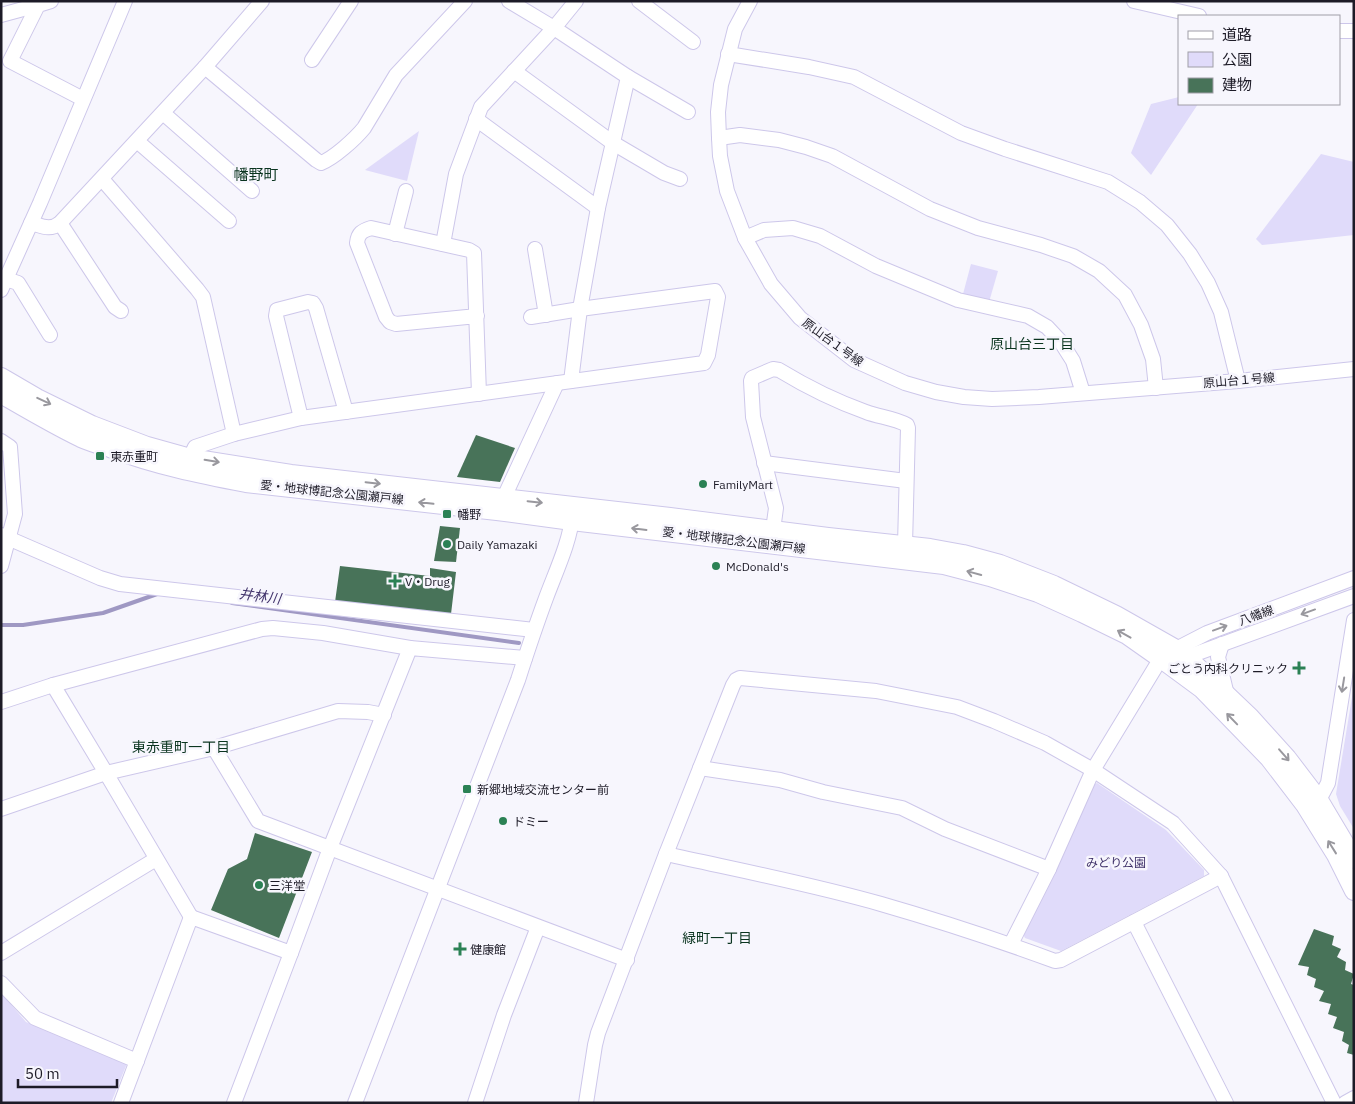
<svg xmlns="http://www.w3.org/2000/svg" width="1355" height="1104" font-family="'IBM Plex Sans','Noto Sans JP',sans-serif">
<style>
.green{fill:#e0dbfa}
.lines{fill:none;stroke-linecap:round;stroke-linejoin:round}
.stream{stroke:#9f98c3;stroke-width:4}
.building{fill:#487359}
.minor-casing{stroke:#cdc7ea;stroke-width:16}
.major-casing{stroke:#cdc7ea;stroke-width:20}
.minor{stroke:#fff;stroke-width:14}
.major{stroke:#fff;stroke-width:18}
.oneway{stroke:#99989e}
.poi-dot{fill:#2b8154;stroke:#f7f6fd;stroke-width:2}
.labels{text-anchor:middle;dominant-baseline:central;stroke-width:5;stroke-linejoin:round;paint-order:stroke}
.street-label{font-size:12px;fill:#1d1b27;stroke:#f7f6fd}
.poi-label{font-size:12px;fill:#1d1b27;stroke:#f7f6fd;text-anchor:start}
.park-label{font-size:12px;fill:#3f3169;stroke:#f7f6fd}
.neighbourhood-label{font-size:14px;fill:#0b3520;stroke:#f7f6fd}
.water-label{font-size:14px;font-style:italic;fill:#42346c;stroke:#f7f6fd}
.quarter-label{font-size:15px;fill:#0b3520;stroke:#f7f6fd}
</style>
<rect width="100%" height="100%" fill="#f7f6fd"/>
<g class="green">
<path d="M1179,97V104H1198L1151,175L1131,153L1151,104Z"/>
<path d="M419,131L407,181L365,170Z"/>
<path d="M1321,154L1354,162V235L1262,245L1256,239Z"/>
<path d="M971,264L998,271L989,302L963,294Z"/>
<path d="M1354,685V829L1340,806L1336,794Z"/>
<path d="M1097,783L1166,830L1204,870V876L1061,951L1025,938L1023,934L1093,785Z"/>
<path d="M1,993L26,1022L128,1061L111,1103H1Z"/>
</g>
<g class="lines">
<g class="stream">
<path d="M232,603L519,643"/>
<path d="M1,625H23L103,613L160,593"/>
</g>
</g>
<g class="building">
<path d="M476,435L515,448L500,482L457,477Z"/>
<path d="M440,526L460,528L456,562L434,561Z"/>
<path d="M340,566L430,576V568L456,572L451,614L335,602Z"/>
<path d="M255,833L312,852L279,938L211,910L228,869L247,859Z"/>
<path d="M1314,929L1334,936L1332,945L1341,949L1337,957L1346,962L1345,970L1354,974L1351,984L1354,985V1055L1347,1053L1349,1045L1342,1041L1344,1032L1333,1028L1337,1017L1328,1014L1331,1004L1319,1001L1324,991L1314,987L1316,979L1307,975L1309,967L1298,965Z"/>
</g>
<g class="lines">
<g class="minor-casing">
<g id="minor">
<path d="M51,1L38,5L10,61L83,99"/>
<path d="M509,1L554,28L628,77L598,208L580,309L571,381"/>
<path d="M639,1L693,42"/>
<path d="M750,1L735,29L721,85L718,112L719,138L720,156L727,191L745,238L771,284L800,318L854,360L905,383L936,392L964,397L992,399L1039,397L1238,381L1354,369"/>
<path d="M1134,1L1199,16"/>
<path d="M1,15L38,5"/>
<path d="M1339,31H1354"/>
<path d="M728,54L809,67L854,77L961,133L1005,149L1108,182L1140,202L1167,225L1190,254L1208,283L1221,312L1238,381"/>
<path d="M312,60L351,1"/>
<path d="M205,67L316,160L321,163C334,158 355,139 364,128L396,75L465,1"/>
<path d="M514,71L613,143L664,173L680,179"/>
<path d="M628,77L688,112"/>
<path d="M163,113L252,191"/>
<path d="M476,119L598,208"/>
<path d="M719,138L740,135L779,140L806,147L832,156L930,209L978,228L1041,245L1073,256L1099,271L1125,295L1141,325L1153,359L1156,388"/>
<path d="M137,141L229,221"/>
<path d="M102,179L197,289L203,297L234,434"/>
<path d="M31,223C42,226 50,231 60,223L205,67L262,1"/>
<path d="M60,223L115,307L121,311"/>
<path d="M395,234L406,191"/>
<path d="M745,238L764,230L793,228L820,236L876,266L958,300L1028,316L1047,327L1061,342L1073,361L1083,393"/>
<path d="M443,244L456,174L481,107L554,28L576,1"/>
<path d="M535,249L546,315"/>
<path d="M6,279L18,283L50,335"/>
<path d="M1,290L40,203L125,1"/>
<path d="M477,316L396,324L390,322L386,317L357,243C358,233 362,231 371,228L469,250L474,253L479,394"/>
<path d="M301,418L276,316L277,310L308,302L313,303L316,308L346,412"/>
<path d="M1,441L10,447L15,514L1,566"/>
<path d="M764,463L906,481"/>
<path d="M186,466L195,447L234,434L301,418L704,363L708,355L718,297L715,291L580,309L531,317"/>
<path d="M500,506L557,383"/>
<path d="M773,530L776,508L753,417L751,381L752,378L773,369L779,370C807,387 835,401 866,412C879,417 895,418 907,425L908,428L905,545L903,556"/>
<path d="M1,535L100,578L120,584L534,630"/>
<path d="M1222,644L1218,657L1227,695"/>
<path d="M1171,654L1176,649L1207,633L1354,578"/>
<path d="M1180,662L1187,657L1354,596"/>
<path d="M53,685L262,629L273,628L323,633L410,648"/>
<path d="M1,702L53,685L106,773L214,748L258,821L627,960"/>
<path d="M214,748L338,711L368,712L384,715"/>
<path d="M700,768L780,780L823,792L902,808L945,829L1049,869"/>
<path d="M1319,800L1328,783L1354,620"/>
<path d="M1,809L106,773L191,917"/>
<path d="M666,854C738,870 811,884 881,904C940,921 998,940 1055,961L1061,960L1221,876"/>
<path d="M1134,922L1226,1103"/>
<path d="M1011,944L1049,869L1093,770L1161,658"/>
<path d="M1,953L156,859"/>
<path d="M1,983L35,1018L137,1061"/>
<path d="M121,1103L191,917L291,953L330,848L410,648L525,658"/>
<path d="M234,1103L291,953"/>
<path d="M355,1103L518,680C527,652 536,625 546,598C556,571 570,542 573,513"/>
<path d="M475,1103L504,1015L538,927"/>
<path d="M586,1103L595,1045L598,1033L666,854L733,685L736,680L740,678L876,691L957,707L994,721L1045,743L1093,770L1173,823L1221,876L1334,1103"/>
<path d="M1345,1103L1354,1098"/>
</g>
</g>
<g class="major-casing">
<g id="major">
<path d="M1,377L37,398L92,425L147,446L190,458L291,474L670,517L828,537L930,548L963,554L1000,564L1054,585L1116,615L1176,649L1187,657L1250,717L1287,758L1319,800L1354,859"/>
<path d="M1,394C27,409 54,425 81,438C90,442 100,445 110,448C156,465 199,474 246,483L497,511L572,521L944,565L990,577L1038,593L1082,613L1127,635L1164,661L1202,689L1269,758L1305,805L1336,855L1354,891"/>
</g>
</g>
<use href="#minor" class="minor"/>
<use href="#major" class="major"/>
</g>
<defs><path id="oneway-shaft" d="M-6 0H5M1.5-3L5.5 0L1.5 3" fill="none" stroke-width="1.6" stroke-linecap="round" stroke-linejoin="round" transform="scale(1.25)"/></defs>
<g class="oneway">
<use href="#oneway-shaft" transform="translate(44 401) rotate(25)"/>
<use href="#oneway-shaft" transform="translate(212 461) rotate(9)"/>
<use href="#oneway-shaft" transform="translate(373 483) rotate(6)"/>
<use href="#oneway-shaft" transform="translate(535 502) rotate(6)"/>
<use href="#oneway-shaft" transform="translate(426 503) rotate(-174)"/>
<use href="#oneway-shaft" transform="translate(639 529) rotate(-173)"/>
<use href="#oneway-shaft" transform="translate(974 573) rotate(-165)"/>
<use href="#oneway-shaft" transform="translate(1308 612) rotate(160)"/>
<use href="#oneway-shaft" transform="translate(1220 628) rotate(-20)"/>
<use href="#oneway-shaft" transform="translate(1124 634) rotate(-151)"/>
<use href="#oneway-shaft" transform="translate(1343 685) rotate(99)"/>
<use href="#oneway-shaft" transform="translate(1232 719) rotate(-134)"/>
<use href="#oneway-shaft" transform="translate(1284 755) rotate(49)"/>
<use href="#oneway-shaft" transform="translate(1332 847) rotate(-122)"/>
</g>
<g class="poi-dot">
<rect x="95" y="451" width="10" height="10" rx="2.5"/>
<circle cx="703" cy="484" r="5"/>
<rect x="442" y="509" width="10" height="10" rx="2.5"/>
<circle cx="447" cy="544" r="5"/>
<circle cx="716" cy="566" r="5"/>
<path d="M392.5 573.5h5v5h5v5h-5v5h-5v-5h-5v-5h5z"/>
<path d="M1296.5 660.5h5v5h5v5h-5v5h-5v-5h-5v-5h5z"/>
<rect x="462" y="784" width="10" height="10" rx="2.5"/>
<circle cx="503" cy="821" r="5"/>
<circle cx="259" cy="885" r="5"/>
<path d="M457.5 941.5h5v5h5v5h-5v5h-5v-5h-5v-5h5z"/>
</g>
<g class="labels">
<g class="street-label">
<text transform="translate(833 342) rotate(36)">原山台１号線</text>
<text transform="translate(1239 380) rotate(-5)">原山台１号線</text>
<text transform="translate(332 492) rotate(6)">愛・地球博記念公園瀬戸線</text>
<text transform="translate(734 540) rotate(7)">愛・地球博記念公園瀬戸線</text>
<text transform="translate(1256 615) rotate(-20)">八幡線</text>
</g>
<g class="poi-label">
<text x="110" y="456">東赤重町</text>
<text x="713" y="484">FamilyMart</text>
<text x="457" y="514">幡野</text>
<text x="457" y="544">Daily Yamazaki</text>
<text x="726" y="566">McDonald's</text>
<text x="405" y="581">V・Drug</text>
<text x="1288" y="668" text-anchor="end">ごとう内科クリニック</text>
<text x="477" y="789">新郷地域交流センター前</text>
<text x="513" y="821">ドミー</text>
<text x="269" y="885">三洋堂</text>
<text x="470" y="949">健康館</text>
</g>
<g class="park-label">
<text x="1116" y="862">みどり公園</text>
</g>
<g class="neighbourhood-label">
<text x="1032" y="344">原山台三丁目</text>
<text x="181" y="747">東赤重町一丁目</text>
<text x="717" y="938">緑町一丁目</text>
</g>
<g class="water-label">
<text transform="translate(260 596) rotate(8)">井林川</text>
</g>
<g class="quarter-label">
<text x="256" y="174">幡野町</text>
</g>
</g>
<rect width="1355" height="1104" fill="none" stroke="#1d1b27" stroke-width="5"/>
<rect x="1178" y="15" width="162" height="90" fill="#f7f6fd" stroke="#a09ea7"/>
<rect x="1188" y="31" width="25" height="8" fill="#ffffff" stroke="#a09ea7"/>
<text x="1222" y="40" font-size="15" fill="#1d1b27">道路</text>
<rect x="1188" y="52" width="25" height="15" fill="#e0dbfa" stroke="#a09ea7"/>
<text x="1222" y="65" font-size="15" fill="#1d1b27">公園</text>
<rect x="1188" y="78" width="25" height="15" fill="#487359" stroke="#a09ea7"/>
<text x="1222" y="90" font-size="15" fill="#1d1b27">建物</text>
<path d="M18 1079v8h99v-8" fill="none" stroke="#1d1b27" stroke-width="2.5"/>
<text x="25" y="1079" font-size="15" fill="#1d1b27" stroke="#f7f6fd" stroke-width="4" paint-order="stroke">50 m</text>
</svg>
